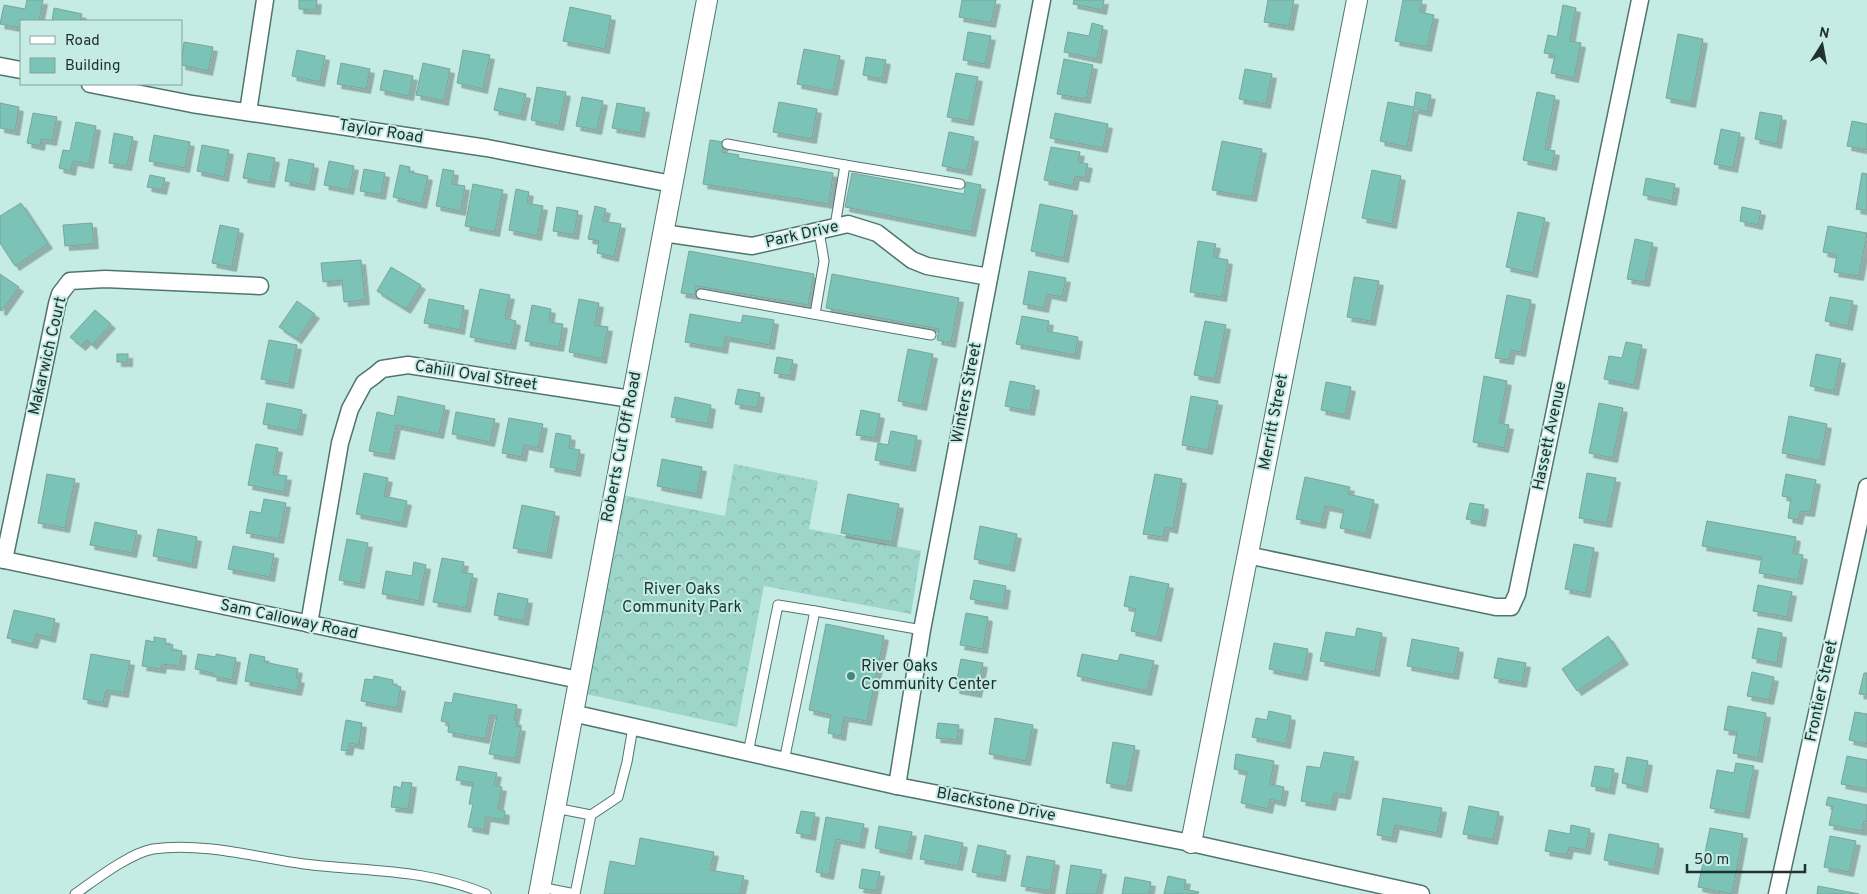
<svg xmlns="http://www.w3.org/2000/svg" width="1867" height="894" font-family="Overpass,sans-serif">
<style>
.forest{fill:url(#forest-crowns)}
.building{fill:#7ac3b6;stroke:#7da39c;filter:url(#shadow)}
.lines{fill:none;stroke-linecap:round;stroke-linejoin:round}
.service-casing{stroke:#50756e;stroke-width:11}
.minor-casing{stroke:#50756e;stroke-width:19}
.tertiary-casing{stroke:#50756e;stroke-width:22}
.service{stroke:#fff;stroke-width:9}
.minor{stroke:#fff;stroke-width:16}
.tertiary{stroke:#fff;stroke-width:20}
.poi-dot{fill:#44887d;stroke:#c4ece4;stroke-width:2}
.labels{text-anchor:middle;dominant-baseline:central;stroke-width:4;stroke-linejoin:round;paint-order:stroke}
.street-label{font-size:16px;fill:#21312e;stroke:#c4ece4}
.park-label{font-size:16px;fill:#163934;stroke:#c4ece4}
.poi-label{font-size:16px;fill:#21312e;stroke:#c4ece4;text-anchor:start}
</style>
<defs>
<pattern id="forest-crowns" width="20" height="18" patternUnits="userSpaceOnUse" patternTransform="scale(1.25)"><rect width="20" height="18" fill="#9ed5cb"/><path d="M2 6a3 3 0 1 1 6 0M12 15a3 3 0 1 1 6 0" fill="none" stroke="#88b7af"/></pattern>
<filter id="shadow"><feDropShadow dx="4.5" dy="4.5" stdDeviation="0" flood-color="#0004"/></filter>
</defs>
<rect width="100%" height="100%" fill="#c4ece4"/>
<path class="forest" d="M734,464L818,481L809,529L921,551L911,614L764,586L737,727L586,694L623,495L725,516Z"/>
<g class="building">
<path d="M27,0H43L39,21H21V28L0,24L4,5L25,9Z"/>
<path d="M299,0H317L316,10L299,9Z"/>
<path d="M962,0H996L991,23L959,17Z"/>
<path d="M1074,0H1104L1102,10L1073,4Z"/>
<path d="M1268,0H1294L1289,26L1264,22Z"/>
<path d="M1403,0H1422L1420,12L1434,15L1427,47L1395,41Z"/>
<path d="M1563,5L1576,8L1570,41L1581,43L1574,78L1551,73L1555,55L1544,53L1548,35L1557,37Z"/>
<path d="M570,7L611,16L605,49L563,41Z"/>
<path d="M54,8L82,14L80,21H52Z"/>
<path d="M1092,23L1103,26L1097,59L1064,52L1068,32L1089,36Z"/>
<path d="M968,32L991,36L985,64L963,60Z"/>
<path d="M1678,34L1703,39L1691,103L1666,98Z"/>
<path d="M184,42L213,47L208,71L181,65Z"/>
<path d="M804,49L840,56L833,91L797,84Z"/>
<path d="M297,50L325,56L320,82L292,76Z"/>
<path d="M463,50L490,55L483,89L457,83Z"/>
<path d="M866,57L886,60L882,79L863,75Z"/>
<path d="M1064,59L1093,65L1086,99L1057,94Z"/>
<path d="M341,63L370,69L366,89L337,84Z"/>
<path d="M423,63L450,69L444,101L416,95Z"/>
<path d="M1245,69L1272,74L1266,104L1239,99Z"/>
<path d="M384,70L413,76L409,96L380,90Z"/>
<path d="M956,73L978,77L969,121L947,117Z"/>
<path d="M537,87L566,92L559,126L531,120Z"/>
<path d="M499,88L526,94L521,116L494,110Z"/>
<path d="M1416,92L1431,95L1427,112L1414,109L1407,147L1380,141L1388,102L1414,107Z"/>
<path d="M1537,92L1555,96L1545,149L1555,151L1552,166L1523,160Z"/>
<path d="M582,97L603,101L597,130L576,126Z"/>
<path d="M779,102L817,109L812,139L773,132Z"/>
<path d="M0,103L19,107L15,131L0,128Z"/>
<path d="M617,103L645,108L640,133L612,128Z"/>
<path d="M1760,112L1782,116L1777,144L1755,139Z"/>
<path d="M33,113L57,117L52,141L41,139L40,146L27,143Z"/>
<path d="M1055,113L1108,124L1103,148L1050,138Z"/>
<path d="M1852,121L1867,124V150L1847,146Z"/>
<path d="M76,122L96,126L89,164L73,161L71,171L59,168L63,150L70,151Z"/>
<path d="M1721,129L1740,133L1733,168L1714,164Z"/>
<path d="M949,132L974,137L967,171L942,166Z"/>
<path d="M114,133L133,137L127,166L109,163Z"/>
<path d="M154,135L190,142L185,168L149,161Z"/>
<path d="M710,140L724,142L722,152L739,155L738,158L833,173L829,204L703,184Z"/>
<path d="M1222,141L1262,149L1252,197L1212,190Z"/>
<path d="M202,145L229,150L224,177L197,171Z"/>
<path d="M1051,147L1080,152L1078,162L1088,164L1085,178L1075,176L1073,186L1044,180Z"/>
<path d="M248,153L275,158L270,183L243,178Z"/>
<path d="M289,159L314,164L310,186L285,181Z"/>
<path d="M329,161L354,166L349,190L324,185Z"/>
<path d="M400,165L410,167L409,172L428,176L422,204L393,197Z"/>
<path d="M364,169L385,173L381,195L360,191Z"/>
<path d="M443,169L454,171L452,184L465,186L461,211L436,206Z"/>
<path d="M1372,170L1401,176L1392,224L1362,218Z"/>
<path d="M852,173L964,194L966,182L981,185L971,232L845,207Z"/>
<path d="M1862,173L1867,174V211L1856,209Z"/>
<path d="M150,175L165,178L162,190L147,187Z"/>
<path d="M1646,178L1675,184L1672,201L1643,195Z"/>
<path d="M473,184L503,190L495,232L465,226Z"/>
<path d="M516,189L529,192L527,203L543,206L537,236L509,230Z"/>
<path d="M21,203L48,244L15,266L0,243V216Z"/>
<path d="M1040,204L1073,211L1064,258L1031,251Z"/>
<path d="M595,206L606,209L603,221L621,224L614,257L597,253L599,241L588,239Z"/>
<path d="M557,207L578,211L574,235L553,231Z"/>
<path d="M1742,207L1761,211L1758,225L1740,221Z"/>
<path d="M1518,212L1545,218L1533,273L1506,267Z"/>
<path d="M92,223L94,244L65,246L63,225Z"/>
<path d="M220,225L239,229L232,267L212,263Z"/>
<path d="M1828,226L1867,233L1859,276L1834,272L1837,255L1823,252Z"/>
<path d="M1635,239L1653,243L1645,282L1627,279Z"/>
<path d="M1198,241L1216,244L1213,257L1228,260L1222,297L1190,292Z"/>
<path d="M689,251L814,274L808,305L696,286L695,295L681,293Z"/>
<path d="M361,260L365,300L344,302L342,280L323,282L321,263Z"/>
<path d="M391,267L421,285L406,309L377,291Z"/>
<path d="M1029,271L1066,278L1062,297L1047,294L1044,308L1023,304Z"/>
<path d="M0,274L19,287L2,311L0,310Z"/>
<path d="M832,274L959,298L951,343L937,340L939,329L826,308Z"/>
<path d="M1354,277L1379,281L1371,321L1347,317Z"/>
<path d="M480,289L510,295L505,318L516,321L511,345L470,337Z"/>
<path d="M1507,295L1531,300L1521,352L1511,350L1509,360L1495,358Z"/>
<path d="M1830,297L1853,301L1848,326L1825,321Z"/>
<path d="M429,299L464,306L460,330L424,323Z"/>
<path d="M579,299L599,303L595,325L608,327L602,359L569,352Z"/>
<path d="M297,301L315,314L297,339L279,327Z"/>
<path d="M532,305L551,309L549,322L563,324L559,347L525,341Z"/>
<path d="M95,310L111,324L92,345L87,340L81,346L70,337Z"/>
<path d="M690,314L741,323L743,315L774,320L770,345L725,337L723,349L685,342Z"/>
<path d="M1022,316L1049,321L1047,331L1078,337L1075,355L1016,344Z"/>
<path d="M1205,321L1226,325L1215,379L1194,375Z"/>
<path d="M269,340L297,345L289,384L261,379Z"/>
<path d="M1626,342L1642,345L1634,385L1604,379L1609,356L1622,358Z"/>
<path d="M908,349L933,354L922,406L898,401Z"/>
<rect x="117" y="354" width="11" height="8"/>
<path d="M1816,354L1841,359L1834,391L1810,386Z"/>
<path d="M777,357L793,360L790,376L774,373Z"/>
<path d="M1484,376L1507,381L1499,423L1509,425L1504,448L1473,442Z"/>
<path d="M1010,381L1035,386L1030,411L1005,406Z"/>
<path d="M1326,382L1351,387L1345,415L1321,410Z"/>
<path d="M738,389L760,393L757,408L735,404Z"/>
<path d="M398,396L445,406L439,434L396,425L390,455L369,451L377,412L394,416Z"/>
<path d="M1191,396L1218,401L1208,450L1182,445Z"/>
<path d="M675,397L711,405L708,424L671,417Z"/>
<path d="M267,403L302,410L298,431L263,424Z"/>
<path d="M1599,403L1623,408L1613,458L1589,453Z"/>
<path d="M861,410L880,414L875,438L856,435Z"/>
<path d="M456,412L495,419L490,442L452,434Z"/>
<path d="M1789,416L1827,424L1820,461L1782,453Z"/>
<path d="M509,418L543,424L538,448L524,445L522,457L502,453Z"/>
<path d="M891,431L917,436L911,467L875,460L878,443L888,445Z"/>
<path d="M556,433L571,436L569,448L580,450L576,472L550,467Z"/>
<path d="M256,444L278,448L273,474L287,476L284,492L248,485Z"/>
<path d="M662,459L702,467L697,494L657,486Z"/>
<path d="M364,473L388,478L384,496L407,501L402,523L356,514Z"/>
<path d="M1587,473L1616,478L1607,523L1579,518Z"/>
<path d="M47,474L75,479L65,528L38,523Z"/>
<path d="M1155,474L1182,479L1173,529L1165,527L1163,537L1143,534Z"/>
<path d="M1786,474L1816,480L1810,512L1800,511L1798,520L1788,518L1791,498L1782,496Z"/>
<path d="M1305,477L1350,487L1348,494L1374,500L1366,534L1340,528L1344,510L1325,506L1321,524L1296,519Z"/>
<path d="M848,494L899,504L892,542L841,533Z"/>
<path d="M264,499L286,503L279,539L246,533L250,511L261,513Z"/>
<path d="M1470,503L1484,505L1481,522L1466,519Z"/>
<path d="M522,505L555,512L547,554L513,548Z"/>
<path d="M1707,521L1796,537L1793,553L1803,555L1798,580L1759,573L1762,557L1702,546Z"/>
<path d="M95,522L137,531L132,553L90,545Z"/>
<path d="M980,526L1017,534L1010,567L974,559Z"/>
<path d="M158,529L197,537L192,564L153,556Z"/>
<path d="M347,539L368,543L360,584L339,580Z"/>
<path d="M1574,544L1594,548L1586,593L1565,589Z"/>
<path d="M233,546L274,554L270,577L228,569Z"/>
<path d="M442,558L464,562L462,572L473,574L466,608L433,602Z"/>
<path d="M414,562L426,565L419,601L382,594L386,571L412,576Z"/>
<path d="M1130,576L1169,584L1157,637L1131,631L1136,609L1124,606Z"/>
<path d="M974,580L1006,586L1003,605L970,599Z"/>
<path d="M1758,585L1792,592L1787,617L1753,611Z"/>
<path d="M498,593L528,599L524,621L494,615Z"/>
<path d="M14,610L55,619L51,638L36,634L33,644L7,638Z"/>
<path d="M966,613L988,617L983,649L960,645Z"/>
<path d="M826,624L884,636L867,721L844,717L841,736L828,733L831,715L809,710Z"/>
<path d="M1357,628L1382,633L1375,672L1320,661L1326,632L1355,637Z"/>
<path d="M1758,628L1782,633L1777,663L1752,658Z"/>
<path d="M1608,636L1624,660L1577,691L1562,669Z"/>
<path d="M154,637L166,639L165,644L173,645L172,650L182,651L180,666L162,664L161,669L142,666L146,640L154,642Z"/>
<path d="M1412,639L1459,648L1454,675L1407,666Z"/>
<path d="M1274,643L1308,649L1303,676L1269,669Z"/>
<path d="M91,654L130,661L124,693L106,690L103,703L83,699Z"/>
<path d="M198,654L216,657V654L236,658L232,680L212,676L213,673L195,669Z"/>
<path d="M250,654L265,657L264,662L298,669L296,678L300,679L297,691L245,681Z"/>
<path d="M1082,654L1118,661L1120,654L1154,661L1147,691L1077,676Z"/>
<path d="M1498,658L1526,663L1522,683L1494,678Z"/>
<path d="M961,659L983,663L977,693L955,689Z"/>
<path d="M1752,672L1774,677L1769,700L1747,696Z"/>
<path d="M1864,673H1867V695L1859,694Z"/>
<path d="M374,676L393,680V685L401,687L397,708L361,701L365,679L373,680Z"/>
<path d="M454,693L517,705L514,720L517,721L516,726L521,727L515,759L489,754L497,716L490,715L485,739L448,732L449,723L441,721L445,702L452,703Z"/>
<path d="M1728,706L1766,713L1758,758L1733,753L1737,732L1724,730Z"/>
<path d="M1269,711L1291,716L1286,744L1252,737L1256,718L1267,720Z"/>
<path d="M1855,712L1867,714V744L1849,740Z"/>
<path d="M995,718L1033,725L1026,761L989,754Z"/>
<path d="M346,720L362,723L359,745L350,743L348,751L341,750Z"/>
<path d="M938,723L959,725L957,740L936,738Z"/>
<path d="M1113,742L1135,746L1127,787L1106,783Z"/>
<path d="M1324,752L1354,757L1346,795L1334,793L1331,806L1301,801L1307,766L1320,768Z"/>
<path d="M1236,754L1274,761L1270,784L1284,787L1281,802L1270,799L1268,809L1241,803L1247,772L1234,769Z"/>
<path d="M1847,756L1867,760V789L1841,784Z"/>
<path d="M1627,757L1648,761L1643,788L1622,783Z"/>
<path d="M1736,763L1754,766L1745,814L1710,808L1717,770L1734,773Z"/>
<path d="M459,766L497,773L494,785L502,787L498,809L505,811L504,820L486,817L484,830L468,827L473,804H469L473,783L456,780Z"/>
<path d="M1595,766L1614,769L1610,790L1591,786Z"/>
<path d="M402,782L412,783L408,809L391,807L394,786L401,788Z"/>
<path d="M1828,797L1867,805V822L1864,821L1862,831L1829,825L1833,807L1826,805Z"/>
<path d="M1383,798L1442,808L1437,833L1395,825L1392,838L1377,835Z"/>
<path d="M1469,806L1499,812L1493,840L1463,834Z"/>
<path d="M801,811L815,813L811,836L796,833Z"/>
<path d="M826,817L864,824L860,844L836,839L829,875L816,872Z"/>
<path d="M1571,825L1590,829L1586,850L1569,847L1567,855L1545,851L1549,830L1570,834Z"/>
<path d="M879,826L912,832L907,855L875,848Z"/>
<path d="M1710,828L1743,834L1732,894L1698,887Z"/>
<path d="M1609,834L1659,844L1654,870L1604,860Z"/>
<path d="M925,835L963,843L958,866L920,859Z"/>
<path d="M1830,836L1856,841L1849,872L1824,867Z"/>
<path d="M640,838L714,852L710,870L744,876L740,894H604L610,861L635,866Z"/>
<path d="M978,845L1006,851L1001,877L972,872Z"/>
<path d="M1027,856L1055,861L1050,891L1021,886Z"/>
<path d="M1071,865L1102,870L1097,894H1066Z"/>
<path d="M862,869L880,872L876,891L859,888Z"/>
<path d="M1168,876L1186,880L1184,889L1199,892L1198,894H1164Z"/>
<path d="M1125,877L1151,882L1149,894H1122Z"/>
<path d="M1818,886L1859,894H1817Z"/>
</g>
<g class="lines">
<g class="service-casing">
<g id="service">
<path d="M727,144L845,165L835,226"/>
<path d="M845,165L960,184"/>
<path d="M701,294L931,335"/>
<path d="M815,314L824,261L819,231"/>
<path d="M815,611L922,630"/>
<path d="M748,753L778,605L815,611L784,761"/>
<path d="M555,808L591,815"/>
<path d="M540,887L575,894L591,815L618,797L627,762L633,727"/>
<path d="M75,894C95,880 130,853 153,849C202,842 255,857 304,864C369,872 423,868 486,894"/>
</g>
</g>
<g class="minor-casing">
<g id="minor">
<path d="M0,66L21,70"/>
<path d="M90,84L192,104L487,148L672,184"/>
<path d="M248,112L265,0"/>
<path d="M663,233L752,246L848,224L877,233L912,260L927,266L989,277"/>
<path d="M1247,555L1496,607H1511L1517,594L1640,0"/>
<path d="M0,559L579,680"/>
<path d="M4,560L57,304L60,294L70,281L105,279L260,286"/>
<path d="M309,624L340,443L350,409L364,383L375,375L382,369L408,365L631,399"/>
<path d="M572,713L897,786L1191,843L1421,894"/>
<path d="M897,786L922,630L1042,0"/>
<path d="M1777,894L1867,487"/>
</g>
</g>
<g class="tertiary-casing">
<g id="tertiary">
<path d="M1191,843L1357,0"/>
<path d="M539,894L707,0"/>
</g>
</g>
<use href="#service" class="service"/>
<use href="#minor" class="minor"/>
<use href="#tertiary" class="tertiary"/>
</g>
<circle class="poi-dot" cx="851" cy="676" r="5"/>
<g class="labels">
<g class="street-label">
<text transform="translate(381 132) rotate(9)">Taylor Road</text>
<text transform="translate(802 235) rotate(-13)">Park Drive</text>
<text transform="translate(48 356) rotate(-77)">Makarwich Court</text>
<text transform="translate(476 376) rotate(9)">Cahill Oval Street</text>
<text transform="translate(967 393) rotate(-79)">Winters Street</text>
<text transform="translate(1274 422) rotate(-79)">Merritt Street</text>
<text transform="translate(1550 436) rotate(-78)">Hassett Avenue</text>
<text transform="translate(622 447) rotate(-79)">Roberts Cut Off Road</text>
<text transform="translate(289 620) rotate(12)">Sam Calloway Road</text>
<text transform="translate(1822 691) rotate(-78)">Frontier Street</text>
<text transform="translate(996 805) rotate(11)">Blackstone Drive</text>
</g>
<g class="park-label">
<text x="682" y="590">River Oaks<tspan x="682" dy="18">Community Park</tspan></text>
</g>
<g class="poi-label">
<text x="861" y="667">River Oaks<tspan x="861" dy="18">Community Center</tspan></text>
</g>
</g>
<rect x="20" y="20" width="162" height="65" fill="#c4ece4" stroke="#83a19b"/>
<rect x="30" y="36" width="25" height="8" fill="#ffffff" stroke="#83a19b"/>
<text x="65" y="45" font-size="15" fill="#21312e">Road</text>
<rect x="30" y="58" width="25" height="15" fill="#7ac3b6" stroke="#83a19b"/>
<text x="65" y="70" font-size="15" fill="#21312e">Building</text>
<g transform="translate(1822 45) rotate(11)" stroke="#c4ece4" stroke-width="4" paint-order="stroke">
<path d="M0-4L9 19L0 12L-9 19Z" fill="#21312e"/>
<text y="-8" font-size="14" font-weight="bold" text-anchor="middle" fill="#21312e">N</text>
</g>
<path d="M1687 864v8h118v-8" fill="none" stroke="#21312e" stroke-width="2.5"/>
<text x="1694" y="864" font-size="15" fill="#21312e" stroke="#c4ece4" stroke-width="4" paint-order="stroke">50 m</text>
</svg>
